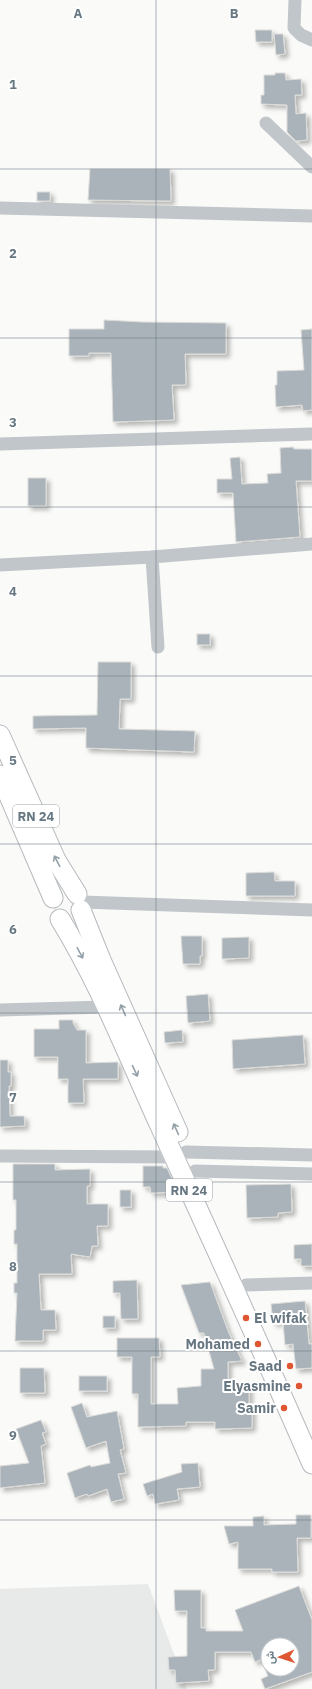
<svg xmlns="http://www.w3.org/2000/svg" width="312" height="1689" font-family="'IBM Plex Sans',Vazirmatn,sans-serif">
<style>
.built{fill:#e8e9e9}
.building{fill:#aab3b9;stroke:#dcdcda;filter:url(#shadow)}
.lines{fill:none;stroke-linecap:round;stroke-linejoin:round}
.highway-casing{stroke:#b5b9bd;stroke-width:21}
.minor{stroke:#c1c6ca;stroke-width:13}
.highway{stroke:#fff;stroke-width:19}
.oneway{stroke:#94a0a8}
.grid{fill:none;stroke:#667782;stroke-width:1;stroke-opacity:0.55}
.poi-dot{fill:#df5633;stroke:#fff;stroke-width:1.5}
.labels{text-anchor:middle;dominant-baseline:central;stroke-width:4;stroke-linejoin:round;paint-order:stroke}
.shield{fill:#fff;stroke:#94a0a8;stroke-width:1}
.shield-label{font-size:13px;font-weight:bold;fill:#667782}
.poi-label{font-size:14px;font-weight:bold;fill:#667782;stroke:#fff;text-anchor:end}
.grid-label{font-size:13px;text-anchor:middle;font-weight:bold;fill:#667782;stroke:#fff;stroke-width:4;stroke-linejoin:round;paint-order:stroke}
</style>
<defs>
<filter id="shadow"><feDropShadow dx="3.5" dy="3.5" stdDeviation="2" flood-color="#0004"/></filter>
</defs>
<rect width="100%" height="100%" fill="#fafaf8"/>
<path class="built" d="M148,1584L187,1689H0V1589Z"/>
<g class="building">
<path d="M255,30H272V42H256Z"/>
<path d="M274,34H283L285,54L276,55Z"/>
<path d="M275,73H285L286,80L301,79L302,95H295L296,114L306,113L307,140L296,141L287,132V105L261,104V95H264V75H275Z"/>
<path d="M90,169H170L171,201L88,200Z"/>
<rect x="37" y="192" width="13" height="9"/>
<path d="M104,320L142,322L226,323V354H185L186,385H172L174,420L113,422L111,353H89V356H69V329H104Z"/>
<path d="M312,329V410L303,411L302,405L276,407L275,385H277V371L304,370L301,330Z"/>
<path d="M293,447L294,449H312V481H296L300,537L236,542L233,493H217V479H232L230,458L240,457L242,484L268,483L267,474L281,473L280,448Z"/>
<rect x="28" y="478" width="18" height="28"/>
<rect x="197" y="634" width="13" height="11"/>
<path d="M98,662H131V699H120L119,729L195,731L194,752L86,748V728L33,729V716L97,715Z"/>
<path d="M274,872L275,881H295V896H246V873Z"/>
<path d="M181,936H202V956H200V964H183Z"/>
<path d="M249,937V958L222,959V938Z"/>
<path d="M208,994L210,1021L188,1023L186,996Z"/>
<path d="M59,1020H73V1023L77,1030H86V1063L118,1062V1079H83L84,1103H68V1079H58V1057H34V1029H59Z"/>
<path d="M182,1030L183,1042L165,1043L164,1032Z"/>
<path d="M303,1035L305,1064L233,1069L232,1040Z"/>
<path d="M0,1060H8V1072H11V1086H9L10,1116H24L25,1126L0,1127Z"/>
<path d="M13,1164H55V1170L90,1169V1186H87V1204H108V1226H97L98,1246H92L90,1257L71,1254L72,1274H39L41,1310H55L56,1330H43V1341H15L17,1293H14V1283H17V1244H14V1230H16V1200H13Z"/>
<path d="M143,1166H163V1168H167L178,1192L151,1193L150,1187H143Z"/>
<path d="M291,1184L292,1212L278,1213V1217L247,1218L246,1185Z"/>
<rect x="120" y="1190" width="11" height="17"/>
<path d="M312,1244V1266H301V1259H294V1245Z"/>
<path d="M137,1280L138,1319H121L120,1293H113V1281Z"/>
<path d="M210,1282L228,1331L242,1361L228,1362V1384H249V1407H252V1428L215,1429V1422H186V1426L138,1427V1394H132V1357H117V1338H159L160,1357H151V1404H178L177,1388L201,1386V1369H214L204,1333H199L181,1285Z"/>
<path d="M305,1301L309,1344H312V1368L296,1369L293,1344L285,1345L283,1322L273,1323L271,1304Z"/>
<rect x="103" y="1316" width="12" height="12"/>
<path d="M20,1368H44L45,1393H20Z"/>
<rect x="79" y="1376" width="28" height="15"/>
<path d="M82,1403L87,1417L117,1411L124,1449L120,1450L126,1473L118,1474L124,1499L111,1502L107,1489L88,1496L87,1494L75,1498L67,1473L90,1465L91,1467L110,1463L106,1441L86,1448L71,1407Z"/>
<path d="M41,1420L46,1432L42,1433L46,1444L41,1446L45,1483L0,1488V1466L29,1463L16,1429Z"/>
<path d="M198,1463L200,1487L177,1489L179,1500L155,1504L153,1494L147,1496L143,1484L182,1472L181,1464Z"/>
<path d="M296,1515H311V1538H297L298,1572H272V1569H238V1542L229,1544L224,1526H253V1517L264,1516V1525L296,1524Z"/>
<path d="M299,1586L312,1620V1672L265,1689L261,1679L268,1676L265,1669H292V1645H268V1657L255,1662L251,1652H215V1670H208L209,1681L176,1683L175,1670H169L168,1657L187,1656V1611H175L174,1590H201V1628H206V1631H243L235,1610Z"/>
</g>
<g class="lines">
<g class="highway-casing">
<g id="highway">
<path d="M0,735L56,860L77,894"/>
<path d="M0,775L53,898"/>
<path d="M81,910L101,960L178,1132"/>
<path d="M60,919C100,984 128,1056 160,1126C211,1238 263,1351 312,1464"/>
</g>
</g>
<g class="minor">
<path d="M295,0L294,28L301,35L312,40"/>
<path d="M266,123L312,167"/>
<path d="M0,208L312,216"/>
<path d="M0,444L312,434"/>
<path d="M152,557L158,647"/>
<path d="M0,565L152,557L312,544"/>
<path d="M82,902L312,910"/>
<path d="M0,1010L106,1007"/>
<path d="M186,1152L312,1155"/>
<path d="M0,1156L174,1157"/>
<path d="M195,1171L312,1174"/>
<path d="M246,1285L312,1283"/>
</g>
<use href="#highway" class="highway"/>
</g>
<defs><path id="oneway-shaft" d="M-6 0H5M1.5-3L5.5 0L1.5 3" fill="none" stroke-width="1.6" stroke-linecap="round" stroke-linejoin="round"/></defs>
<g class="oneway">
<use href="#oneway-shaft" transform="translate(57 861) rotate(-117)"/>
<use href="#oneway-shaft" transform="translate(80 953) rotate(62)"/>
<use href="#oneway-shaft" transform="translate(123 1010) rotate(-114)"/>
<use href="#oneway-shaft" transform="translate(135 1071) rotate(65)"/>
<use href="#oneway-shaft" transform="translate(176 1129) rotate(-114)"/>
</g>
<path class="grid" d="M156,0V1689M0,169H312M0,338H312M0,507H312M0,676H312M0,844H312M0,1013H312M0,1182H312M0,1351H312M0,1520H312"/>
<g class="poi-dot">
<circle cx="246" cy="1318" r="4"/>
<circle cx="258" cy="1344" r="4"/>
<circle cx="290" cy="1366" r="4"/>
<circle cx="299" cy="1386" r="4"/>
<circle cx="284" cy="1408" r="4"/>
</g>
<g class="labels">
<g class="shield">
<rect x="13" y="805" width="46" height="22" rx="3"/>
<rect x="166" y="1179" width="46" height="22" rx="3"/>
</g>
<g class="shield-label">
<text x="36" y="816">RN 24</text>
<text x="189" y="1190">RN 24</text>
</g>
<g class="poi-label">
<text x="254" y="1318" text-anchor="start">El wifak</text>
<text x="250" y="1344">Mohamed</text>
<text x="282" y="1366">Saad</text>
<text x="291" y="1386">Elyasmine</text>
<text x="276" y="1408">Samir</text>
</g>
</g>
<g class="grid-label">
<text x="78" y="18">A</text>
<text x="234" y="18">B</text>
<text x="13" y="89">1</text>
<text x="13" y="258">2</text>
<text x="13" y="427">3</text>
<text x="13" y="596">4</text>
<text x="13" y="765">5</text>
<text x="13" y="934">6</text>
<text x="13" y="1102">7</text>
<text x="13" y="1271">8</text>
<text x="13" y="1440">9</text>
</g>
<g transform="translate(280 1657) rotate(267)"><circle r="19" fill="#ffffff" stroke="#c2c9cd"/>
<path d="M0-3L7 15L0 10L-7 15Z" fill="#df5633"/>
<text y="-6" font-size="11" font-weight="bold" text-anchor="middle" fill="#667782">ش</text>
</g>
</svg>
